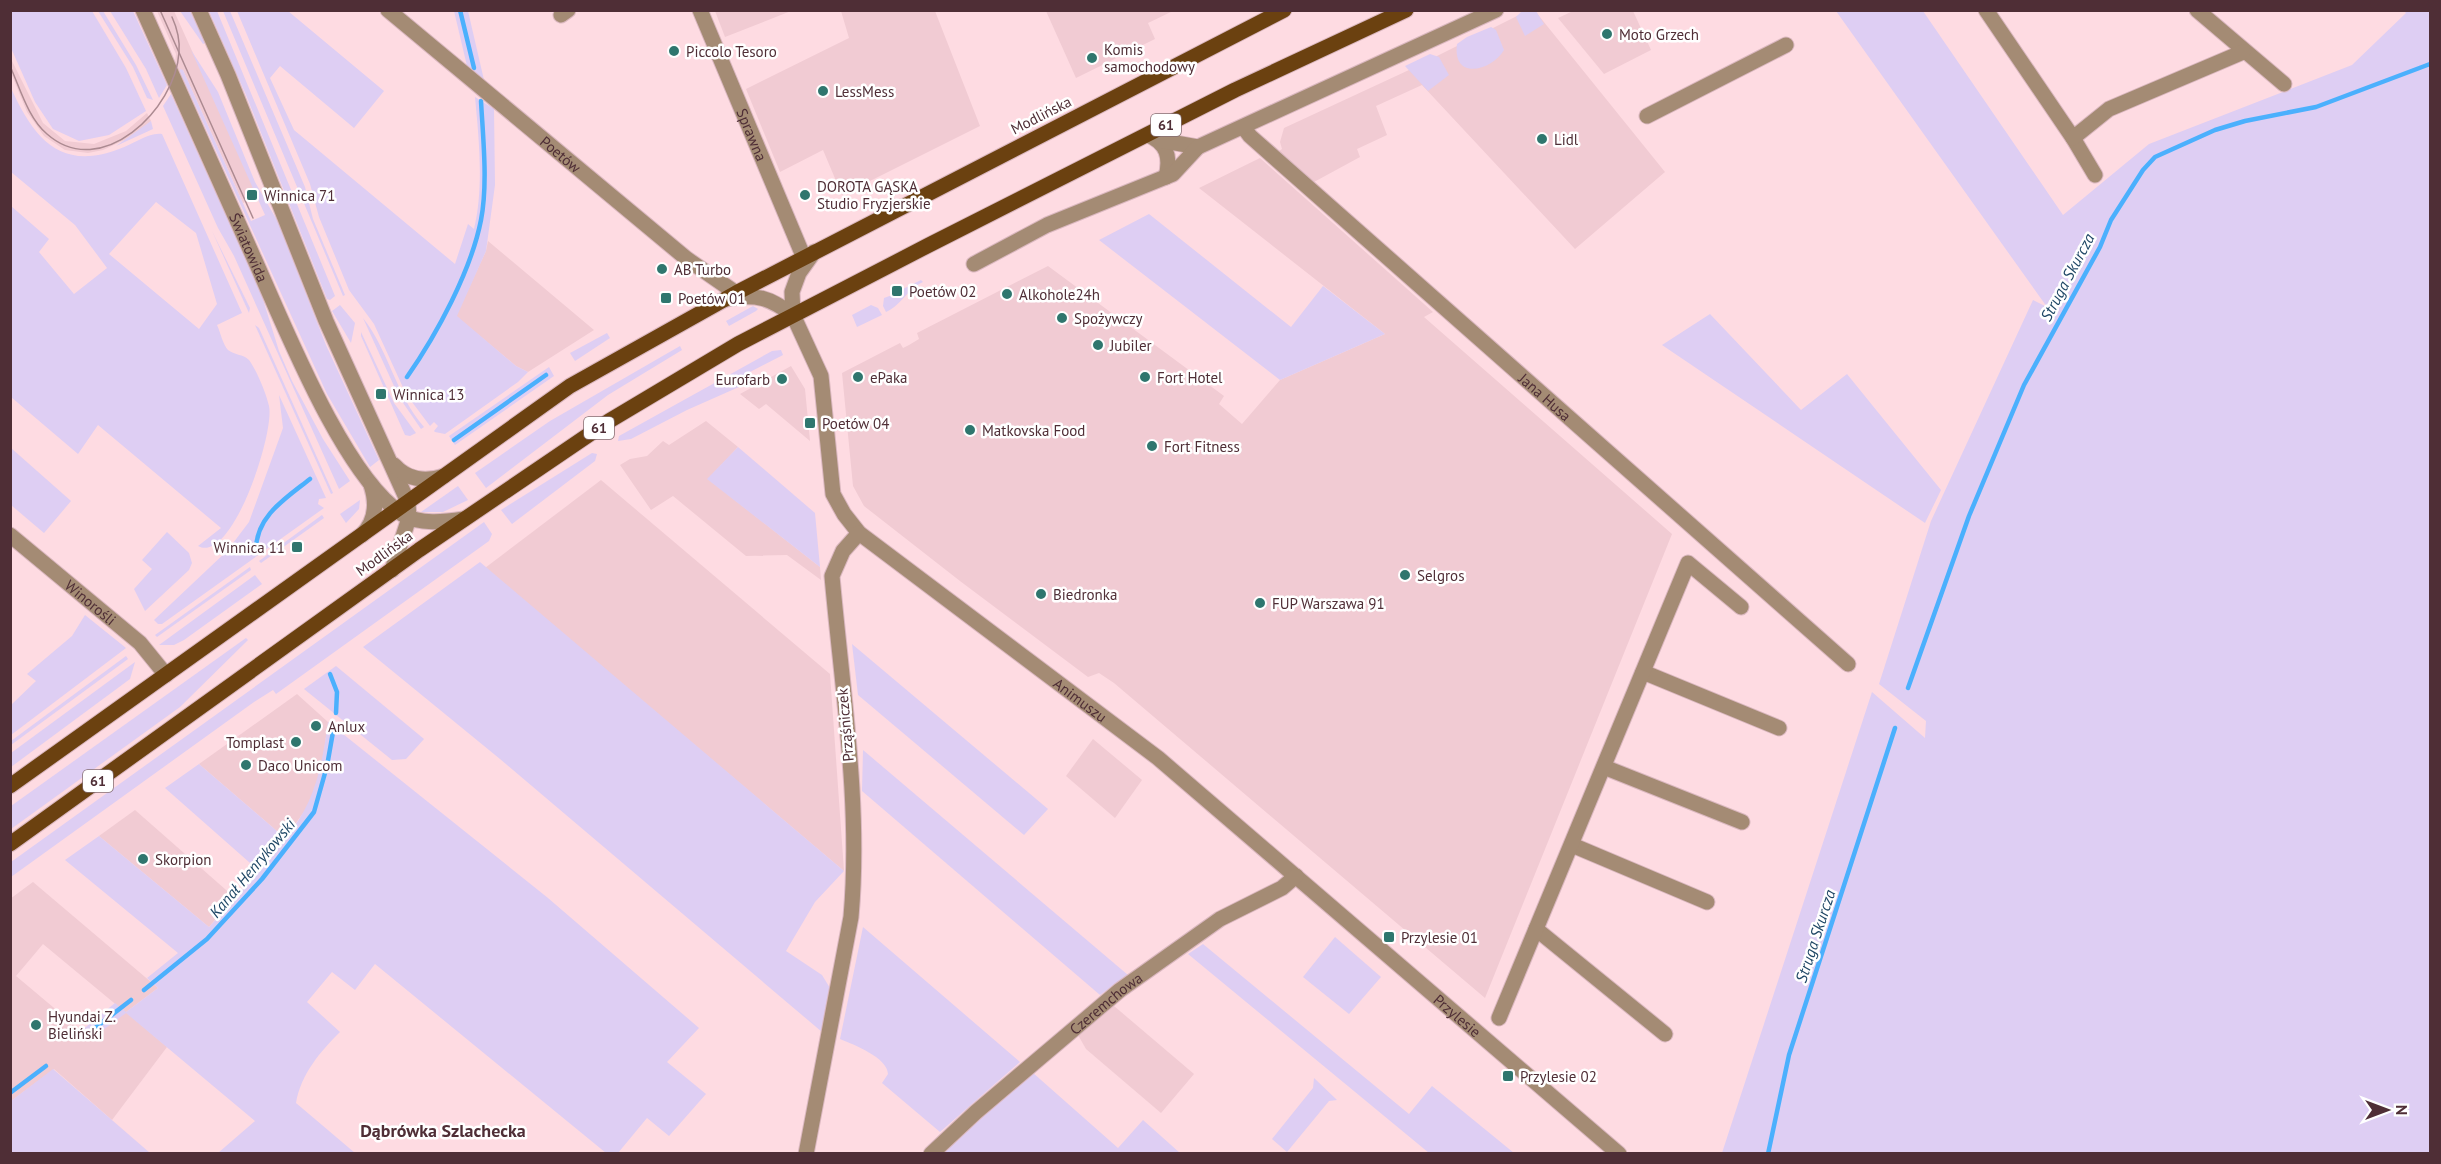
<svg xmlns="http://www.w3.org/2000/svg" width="2441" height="1164" font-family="'PT Sans',sans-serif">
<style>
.built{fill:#f1cbd3;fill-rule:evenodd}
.green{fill:#decef3;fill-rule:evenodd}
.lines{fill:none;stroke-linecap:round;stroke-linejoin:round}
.stream{stroke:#4bb0fd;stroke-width:4.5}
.minor-casing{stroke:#dbb8c0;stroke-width:17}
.major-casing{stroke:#dbb8c0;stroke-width:17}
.minor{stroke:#a48b74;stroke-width:15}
.major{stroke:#6b4110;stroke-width:15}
.tram{stroke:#ac8a91;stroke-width:1.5}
.poi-dot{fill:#2f766e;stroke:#fff;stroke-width:2}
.labels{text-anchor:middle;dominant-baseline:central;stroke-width:5;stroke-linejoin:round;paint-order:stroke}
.shield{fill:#fff;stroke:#846d72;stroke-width:1.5}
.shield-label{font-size:14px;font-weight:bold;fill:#4f2e36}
.poi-label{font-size:15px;fill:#4f2e36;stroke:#fff;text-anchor:start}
.street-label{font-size:15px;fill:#4f2e36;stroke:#fff}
.water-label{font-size:16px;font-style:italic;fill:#1e4665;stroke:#fff}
.quarter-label{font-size:18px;font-weight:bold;fill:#4f2e36;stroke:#fff}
</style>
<rect width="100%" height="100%" fill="#fedbe2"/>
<g class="built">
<path d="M157,11H174L258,197L243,203L183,70L180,72L175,63L176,54Z"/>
<path d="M715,11H791L725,37Z"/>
<path d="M841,11H935L980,126L842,195L823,150L780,172L746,89L849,38Z"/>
<path d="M1046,11H1173L1148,23L1155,39L1076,78Z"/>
<path d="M1527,11H1535L1665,172L1575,249L1422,85L1376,106L1387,135L1357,149L1360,157L1314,182L1279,151L1282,149L1280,142L1284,128L1409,70Z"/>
<path d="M1573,11H1633L1651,50L1604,74L1558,18Z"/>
<path d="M10,57L43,123L65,141L94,144L126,131L147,113L151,121L131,137L103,150L88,153L65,150L44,136L27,112L11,73Z"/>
<path d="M1260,158L1433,312L1424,317L1672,534L1485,998L1114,683L1099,673L1088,677L960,581L864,506L853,486L842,373L900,343L903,348L909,345L919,339L917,333L1048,266L1224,396L1219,404L1242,424L1280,380L1385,334L1199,188Z"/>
<path d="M488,241L594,330L528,372L516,366L456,316L486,251Z"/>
<path d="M791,366L805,389L810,441L766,404L759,409L740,394Z"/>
<path d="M706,421L738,447L708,479L820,567L821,580L787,555L746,556L673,496L651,510L620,465L630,459L647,456L663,441L669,445Z"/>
<path d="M601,480L830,674L844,871L485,568Z"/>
<path d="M297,694L328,722L322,766L309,805L285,838L199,764Z"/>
<path d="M1093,739L1142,780L1115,818L1066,776Z"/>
<path d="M135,810L234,897L209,927L99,836Z"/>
<path d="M33,882L158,988L126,1012L167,1047L112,1120L54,1069L11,1101L10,899ZM43,944L125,1012L91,1039L16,976Z"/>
<path d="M1114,1006L1194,1074L1161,1113L1086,1049L1078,1035Z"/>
</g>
<g class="green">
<path d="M1523,10L1536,11L1544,24L1525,36L1516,17Z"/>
<path d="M10,11H92L126,68L146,111L109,135L79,141L53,129L35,102L11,48Z"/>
<path d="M98,11H103L136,65L153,100L147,98L133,67Z"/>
<path d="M110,11H133L167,85L159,98L146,69Z"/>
<path d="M180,11H190L205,43L203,44Z"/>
<path d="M209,11H217L335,296L330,300L327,299L246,95Z"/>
<path d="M223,11H230L305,187L313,219L345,295L343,296Z"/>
<path d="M237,11H288L384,91L354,128L280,66L270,78L294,130L455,264L468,224L474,229C484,187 479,140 475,97L494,109L495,185L486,251L457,316L516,366L528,372L518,382L445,434L435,432L434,431L438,426L434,422L430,426L406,394L374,324L349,290L319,217L310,184Z"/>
<path d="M454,11H468L484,80L467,66Z"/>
<path d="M1836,11H1923L2063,215L2149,144L2352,65L2406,13L2404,11H2430V1153H1722L1872,692L1925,738L1926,721L1879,684L1931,521L2033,300L2047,307Z"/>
<path d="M1491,27L1496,30L1504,50C1493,70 1452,82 1457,44L1467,37Z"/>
<path d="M191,50L218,92L255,182L278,222L326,345L379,460L370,467L327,394L180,72V69L183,70L251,221L265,215Z"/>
<path d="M1430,54L1439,57L1449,75L1428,91L1405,66Z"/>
<path d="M11,88C33,137 60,172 119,149C132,145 149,132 162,134L242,313L217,325C220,331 223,345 228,350C234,355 243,354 249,360C257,371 266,393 269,406C275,432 232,565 198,546L221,528L98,425L78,454L11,397V206L49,239L39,252L74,294L107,268L75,225L11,172ZM156,202L196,233L217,304L199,329L109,254Z"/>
<path d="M171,94L261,293L279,351L292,381L323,439L350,481L339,489L234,256L218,228L163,106Z"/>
<path d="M151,121L153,129L116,146Z"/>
<path d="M1149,214L1291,327L1323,286L1385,334L1280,380L1099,240Z"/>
<path d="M212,231L250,308L249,313Z"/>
<path d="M921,280L923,282C906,290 903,304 886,312L883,306L884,298L903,291V289Z"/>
<path d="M340,305L355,323L351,343L332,311Z"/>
<path d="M871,305L878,308L882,315L857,327L852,315Z"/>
<path d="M753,306L758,309L756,311L729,326L726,321Z"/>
<path d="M1710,314L1801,410L1847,374L1941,490L1925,523L1662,345Z"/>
<path d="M363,318C389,351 396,395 424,427L421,429L399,397Z"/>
<path d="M255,325L259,328L333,493L331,494Z"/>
<path d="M361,332L394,403L416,433L410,436L405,435L361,336Z"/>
<path d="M607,333L610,338L575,361L570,353Z"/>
<path d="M680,346L682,350L608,395L486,488L475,473L550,421Z"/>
<path d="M781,350L783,355L744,375L748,383L687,410L631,439L618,441L619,436L772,351Z"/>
<path d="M549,367L554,376L455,445L449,436Z"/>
<path d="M279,395L326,498L319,499L318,504L324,508L162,624H158L154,620L227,551L249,522L283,428Z"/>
<path d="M738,447L815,513L820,567L707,479Z"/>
<path d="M11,448L71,501L44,533L11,505Z"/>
<path d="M592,453L597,454L595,461L512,524L501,510Z"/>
<path d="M458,486L468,500L443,512H421Z"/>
<path d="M360,500L359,509L346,523L340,514Z"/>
<path d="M322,515L324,518L261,563L259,561Z"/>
<path d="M484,522L492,534L489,541L276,694L273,690L254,702L11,877V862Z"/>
<path d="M167,532L189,553L192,563L189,570L145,611L134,589L152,569L142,560Z"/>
<path d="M480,562L844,871L815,902L786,951L822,975L830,988L822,1032L500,759L363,647Z"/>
<path d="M250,567L251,570L157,637L155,635Z"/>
<path d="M255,575L262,584L184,640L174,645H159Z"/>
<path d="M85,615L126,648L11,735V705L36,681L27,674L72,636Z"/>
<path d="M246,638L248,640L180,707L11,829V806Z"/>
<path d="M852,644L1048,809L1024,835L858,695Z"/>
<path d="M126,656L128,659L11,745V741Z"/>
<path d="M135,662L130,679L11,767V753Z"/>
<path d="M336,666L424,739L406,759L392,760L304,689Z"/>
<path d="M328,722L548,898L699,1028L667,1062L706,1094L669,1136L647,1118L618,1153H606L375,964L355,990L332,972L307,1002L340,1032C320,1052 301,1074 296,1103L355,1153H218L255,1121L126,1013L91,1039L81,1031L115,1003L126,1012L158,988L147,978L178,953L65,860L99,836L209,927L259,871L165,788L199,764L285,838C315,804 322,766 328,722Z"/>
<path d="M863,750L1128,975L1100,995L862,791Z"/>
<path d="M863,927L1020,1062L940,1132L882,1083L888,1074C887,1057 854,1045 840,1039Z"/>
<path d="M1335,937L1381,977L1349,1014L1303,977Z"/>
<path d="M1203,944L1409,1114L1432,1086L1514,1153H1429L1188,954Z"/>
<path d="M53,1069L150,1153H11V1101Z"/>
<path d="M1032,1072L1118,1148L1143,1120L1180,1153L942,1154Z"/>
<path d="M1314,1078L1337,1100L1329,1101L1287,1152L1272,1139L1313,1088Z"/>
</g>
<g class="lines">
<g class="stream">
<path d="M460,10L474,68"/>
<path d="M407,377C437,334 471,271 481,220C488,184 483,138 481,101"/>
<path d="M454,440L546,375"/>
<path d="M256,550C256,516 286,498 310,479"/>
<path d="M330,674L337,692L336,713"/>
<path d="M1908,688L1969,516L2024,385L2100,247L2111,220L2143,170L2155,157L2215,130L2245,121L2316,107L2430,64"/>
<path d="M144,990L207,939L262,879L314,812L327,766L333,732"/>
<path d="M86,1035L131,1000"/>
<path d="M10,1093L46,1066"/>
<path d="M1768,1154L1789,1055L1895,728"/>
</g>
<g class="minor-casing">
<g id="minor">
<path id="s1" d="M143,10C180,92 217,174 253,256C283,322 343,476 402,514C420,525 444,522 464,519"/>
<path d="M199,10L228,75L326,321L408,502L409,518L392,570"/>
<path id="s2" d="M388,10L687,259L736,293"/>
<path id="s3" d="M700,10L804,258"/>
<path d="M1986,10L2073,138L2095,175"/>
<path d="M2197,10L2284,84"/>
<path d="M561,15L568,10"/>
<path d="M1647,116L1786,45"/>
<path id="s4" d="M1244,128L1250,136L1848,664"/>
<path d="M1148,135C1167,143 1171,157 1166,177"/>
<path d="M2073,138L2109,109L2243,52"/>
<path d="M1159,140L1198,147"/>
<path id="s5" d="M814,252L799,273L792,292L793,315L821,376L833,494L844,514L859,533L1158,758L1619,1154"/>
<path d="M974,264L1047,225L1173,174L1198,147L1496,10"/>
<path d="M727,299C756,293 770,298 793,315"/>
<path d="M394,465C407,480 426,482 444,476"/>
<path id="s6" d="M10,535L140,643L166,675"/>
<path d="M362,535C376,521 377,503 371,485"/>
<path d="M1643,672L1779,728"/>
<path d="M1604,767L1742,822"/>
<path d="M1572,845L1707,902"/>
<path d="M1536,929L1665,1034"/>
<path d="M1499,1018L1688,563L1741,607"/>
<path d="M806,1154L851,917C861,805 842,689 832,576L843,551L859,533"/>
<path id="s7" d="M931,1154L976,1112L1120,990L1220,919L1282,888L1296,876"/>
</g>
</g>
<g class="major-casing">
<g id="major">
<path d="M10,786L570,386L736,293L1284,10"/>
<path d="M10,844L419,550L609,421L738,344L929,245L1235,90L1406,10"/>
</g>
</g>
<use href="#minor" class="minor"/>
<use href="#major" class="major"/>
<g class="tram">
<path d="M160,10L253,218"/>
<path d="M10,66C20,88 28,118 47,134C101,182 176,109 179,52C180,40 177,28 172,17"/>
</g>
</g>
<g class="poi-dot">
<circle cx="1607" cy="34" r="6"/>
<circle cx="674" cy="51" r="6"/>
<circle cx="1092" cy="58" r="6"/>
<circle cx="823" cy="91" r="6"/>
<circle cx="1542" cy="139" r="6"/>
<rect x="246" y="189" width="12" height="12" rx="3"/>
<circle cx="805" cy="195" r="6"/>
<circle cx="662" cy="269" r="6"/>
<rect x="891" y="285" width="12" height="12" rx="3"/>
<circle cx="1007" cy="294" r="6"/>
<rect x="660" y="292" width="12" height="12" rx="3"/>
<circle cx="1062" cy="318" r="6"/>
<circle cx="1098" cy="345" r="6"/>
<circle cx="858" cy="377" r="6"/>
<circle cx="1145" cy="377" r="6"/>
<circle cx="782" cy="379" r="6"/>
<rect x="375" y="388" width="12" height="12" rx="3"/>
<rect x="804" y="417" width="12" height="12" rx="3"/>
<circle cx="970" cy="430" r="6"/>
<circle cx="1152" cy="446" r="6"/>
<rect x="291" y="541" width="12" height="12" rx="3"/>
<circle cx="1405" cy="575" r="6"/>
<circle cx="1041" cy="594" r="6"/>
<circle cx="1260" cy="603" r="6"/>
<circle cx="316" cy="726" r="6"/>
<circle cx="296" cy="742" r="6"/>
<circle cx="246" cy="765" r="6"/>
<circle cx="143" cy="859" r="6"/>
<rect x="1383" y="931" width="12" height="12" rx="3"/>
<circle cx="36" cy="1025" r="6"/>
<rect x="1502" y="1070" width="12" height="12" rx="3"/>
</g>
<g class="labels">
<g class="shield">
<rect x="1151" y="114" width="30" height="22" rx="4.5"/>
<rect x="584" y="417" width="30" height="22" rx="4.5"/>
<rect x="83" y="770" width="30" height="22" rx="4.5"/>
</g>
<g class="shield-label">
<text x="1166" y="125">61</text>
<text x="599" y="428">61</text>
<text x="98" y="781">61</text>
</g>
<g class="poi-label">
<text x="1619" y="34">Moto Grzech</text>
<text x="1104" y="49">Komis<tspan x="1104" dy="17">samochodowy</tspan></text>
<text x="686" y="51">Piccolo Tesoro</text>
<text x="835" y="91">LessMess</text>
<text x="1554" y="139">Lidl</text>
<text x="817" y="186">DOROTA GĄSKA<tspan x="817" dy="17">Studio Fryzjerskie</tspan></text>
<text x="264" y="195">Winnica 71</text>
<text x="674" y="269">AB Turbo</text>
<text x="909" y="291">Poetów 02</text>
<text x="1019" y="294">Alkohole24h</text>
<text x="678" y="298">Poetów 01</text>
<text x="1074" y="318">Spożywczy</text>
<text x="1110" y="345">Jubiler</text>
<text x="870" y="377">ePaka</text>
<text x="1157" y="377">Fort Hotel</text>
<text x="770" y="379" text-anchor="end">Eurofarb</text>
<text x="393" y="394">Winnica 13</text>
<text x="822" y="423">Poetów 04</text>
<text x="982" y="430">Matkovska Food</text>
<text x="1164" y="446">Fort Fitness</text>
<text x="285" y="547" text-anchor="end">Winnica 11</text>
<text x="1417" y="575">Selgros</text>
<text x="1053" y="594">Biedronka</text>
<text x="1272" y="603">FUP Warszawa 91</text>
<text x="328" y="726">Anlux</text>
<text x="284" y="742" text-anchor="end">Tomplast</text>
<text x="258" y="765">Daco Unicom</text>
<text x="155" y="859">Skorpion</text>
<text x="1401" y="937">Przylesie 01</text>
<text x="48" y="1016">Hyundai Z.<tspan x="48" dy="17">Bieliński</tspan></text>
<text x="1520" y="1076">Przylesie 02</text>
</g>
<g class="street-label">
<text transform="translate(1041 115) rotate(-27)">Modlińska</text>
<text stroke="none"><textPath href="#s3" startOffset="135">Sprawna</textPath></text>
<text stroke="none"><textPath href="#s2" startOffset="225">Poetów</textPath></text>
<text stroke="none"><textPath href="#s1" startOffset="260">Światowida</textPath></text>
<text stroke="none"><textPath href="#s4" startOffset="404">Jana Husa</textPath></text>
<text transform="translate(384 553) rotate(-36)">Modlińska</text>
<text stroke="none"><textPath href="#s6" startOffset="105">Winorośli</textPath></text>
<text stroke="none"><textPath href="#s5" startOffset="579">Animuszu</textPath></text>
<text transform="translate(845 725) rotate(-95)">Prząśniczek</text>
<text stroke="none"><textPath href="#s7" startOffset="231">Czeremchowa</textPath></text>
<text stroke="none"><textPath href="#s5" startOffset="1071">Przylesie</textPath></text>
</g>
<g class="water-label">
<text transform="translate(2067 277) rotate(-62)">Struga Skurcza</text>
<text transform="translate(252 868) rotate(-50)">Kanał Henrykowski</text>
<text transform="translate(1815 936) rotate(-72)">Struga Skurcza</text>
</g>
<g class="quarter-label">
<text x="443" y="1130">Dąbrówka Szlachecka</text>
</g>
</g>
<rect width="2441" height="1164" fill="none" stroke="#4f2e36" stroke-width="24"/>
<g transform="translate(2387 1110) rotate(90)" stroke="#ffffff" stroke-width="4.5" paint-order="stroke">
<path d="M0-4.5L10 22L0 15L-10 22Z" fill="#4f2e36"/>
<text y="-9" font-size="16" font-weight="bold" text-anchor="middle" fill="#4f2e36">N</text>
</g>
</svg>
